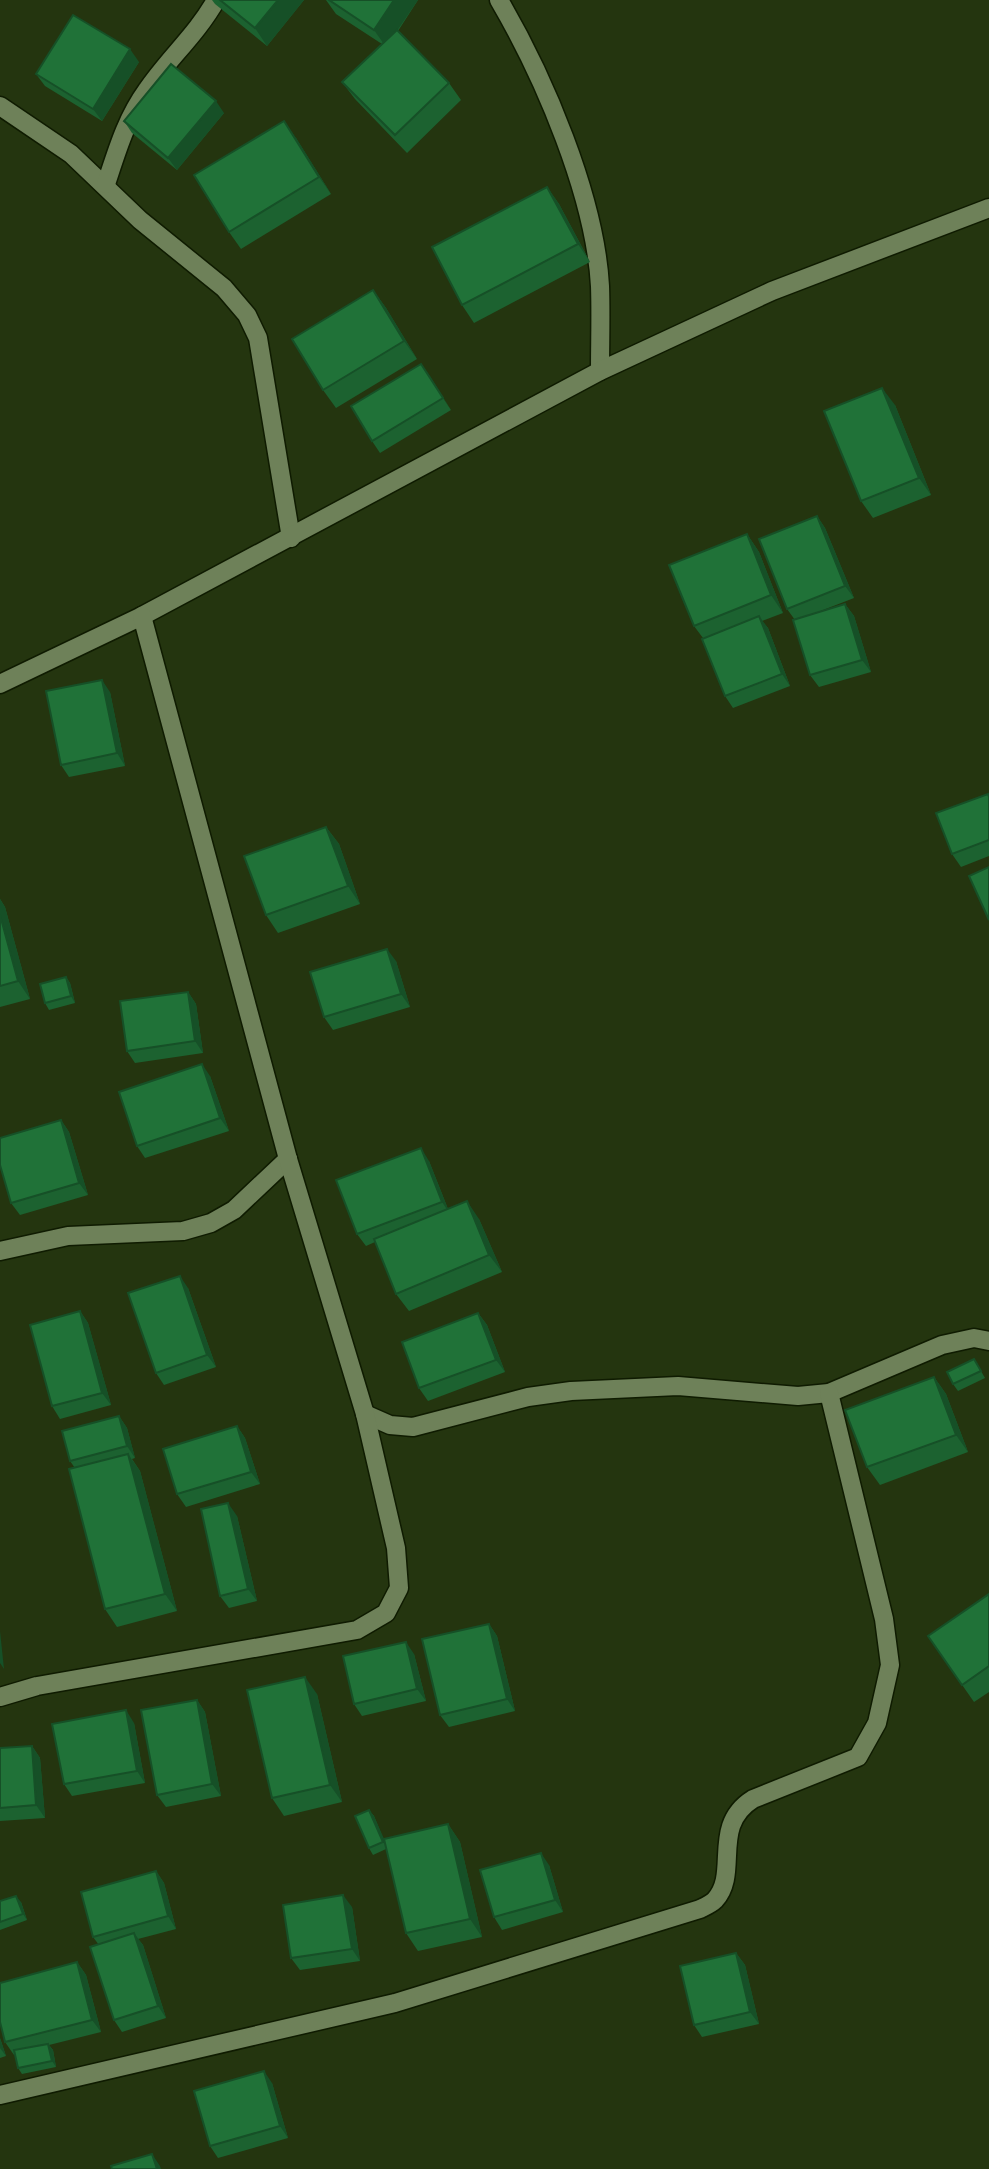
<svg xmlns="http://www.w3.org/2000/svg" width="989" height="2169" font-family="Signika,sans-serif">
<style>
.lines{fill:none;stroke-linecap:round;stroke-linejoin:round}
.minor-casing{stroke:#0f1b01;stroke-width:21}
.minor{stroke:#6e8159;stroke-width:18}
.wall{fill:#1c6230}
.shaded-wall{fill:#165027}
.building{fill:#207238;stroke:#165027;stroke-width:2}
</style>
<rect width="100%" height="100%" fill="#24350f"/>
<g class="lines">
<g class="minor-casing">
<g id="minor">
<path d="M499,0C544,77 595,196 600,286C601,314 600,343 600,371"/>
<path d="M0,106L71,154L140,220L224,288L247,315L258,338L291,538"/>
<path d="M106,184C117,151 126,119 147,90C168,59 197,34 216,0"/>
<path d="M0,684L142,616L600,371L772,291L989,208"/>
<path d="M0,1251L68,1236L183,1231L211,1223L234,1210L288,1159"/>
<path d="M365,1414L390,1425L413,1427L528,1397L571,1391L678,1386L798,1396L829,1393L942,1345L974,1338L989,1341"/>
<path d="M0,1697L37,1686L357,1630L386,1613L399,1588L396,1548L365,1414L288,1159L142,616"/>
<path d="M0,2095L395,2003L700,1909C704,1907 711,1904 715,1900C740,1873 710,1826 753,1799L858,1757L877,1723L890,1665L884,1619L829,1393"/>
</g>
</g>
<use href="#minor" class="minor"/>
</g>
<g class="wall">
<path d="M212,0H304L267,46L215,4Z"/>
<path d="M326,0H418L398,31L449,83L461,100L407,153L355,99L342,82L382,44L336,14Z"/>
<path d="M139,62L102,121L45,86L36,74Z"/>
<path d="M224,113L177,170L132,133L124,121Z"/>
<path d="M296,138L331,194L241,249L229,232Z"/>
<path d="M547,187L559,204L590,262L474,323L462,305Z"/>
<path d="M373,290L386,308L417,359L336,408L323,390Z"/>
<path d="M421,364L451,410L380,453L372,441Z"/>
<path d="M895,405L931,495L873,518L861,501Z"/>
<path d="M817,516L825,528L854,598L818,612L845,604L854,616L871,672L819,687L810,675L795,620L787,609Z"/>
<path d="M747,534L759,552L783,613L762,621L768,628L790,686L733,708L725,696L703,638L694,626Z"/>
<path d="M110,692L125,766L69,777L61,765Z"/>
<path d="M989,795V856L961,867L952,854Z"/>
<path d="M326,827L339,844L360,904L278,933L266,915Z"/>
<path d="M0,899L5,907L30,999L0,1007Z"/>
<path d="M396,961L410,1007L333,1030L324,1017Z"/>
<path d="M66,977L70,983L75,1003L49,1010L45,1003Z"/>
<path d="M188,992L196,1004L203,1053L135,1063L127,1051Z"/>
<path d="M210,1076L229,1131L145,1158L137,1146Z"/>
<path d="M61,1120L69,1132L88,1195L20,1215L11,1203Z"/>
<path d="M429,1161L448,1209L479,1219L502,1272L409,1311L396,1294L375,1242L366,1246L357,1234Z"/>
<path d="M188,1288L216,1367L164,1385L156,1373Z"/>
<path d="M80,1311L88,1323L111,1405L60,1419L52,1406Z"/>
<path d="M478,1313L487,1325L505,1372L428,1401L419,1388Z"/>
<path d="M974,1359L985,1378L958,1391L953,1384Z"/>
<path d="M934,1377L946,1394L968,1452L880,1485L867,1467Z"/>
<path d="M119,1416L127,1428L135,1458L132,1459L140,1471L177,1611L117,1627L105,1609L75,1468L70,1461Z"/>
<path d="M237,1426L245,1438L260,1484L186,1507L177,1494Z"/>
<path d="M237,1516L257,1601L229,1608L220,1596Z"/>
<path d="M989,1594V1692L974,1702L928,1636Z"/>
<path d="M489,1624L497,1636L515,1711L449,1727L440,1715Z"/>
<path d="M414,1654L426,1701L362,1716L354,1704Z"/>
<path d="M317,1694L342,1802L284,1816L272,1798Z"/>
<path d="M197,1700L205,1712L221,1796L166,1807L157,1795Z"/>
<path d="M134,1723L145,1783L72,1796L64,1784Z"/>
<path d="M32,1746L40,1758L45,1818L0,1821V1748Z"/>
<path d="M369,1810L374,1816L385,1843L448,1824L460,1842L482,1937L418,1951L406,1933L386,1849L373,1855L369,1848Z"/>
<path d="M549,1865L563,1912L502,1930L494,1917Z"/>
<path d="M156,1871L164,1883L176,1929L138,1939L143,1945L166,2018L122,2032L114,2020L99,1945L93,1937Z"/>
<path d="M0,1901L21,1902L27,1920L0,1930Z"/>
<path d="M352,1907L360,1961L300,1970L291,1958Z"/>
<path d="M736,1953L745,1965L759,2024L702,2037L694,2025Z"/>
<path d="M77,1962L86,1975L101,2032L49,2045L53,2050L56,2067L22,2074L18,2068L15,2054L14,2055L5,2042Z"/>
<path d="M0,2038L6,2056L0,2058Z"/>
<path d="M272,2083L288,2138L218,2158L210,2146Z"/>
</g>
<g class="shaded-wall">
<path d="M278,0H304L267,46L255,28Z"/>
<path d="M394,0H418L386,47L374,30Z"/>
<path d="M130,49L139,62L102,121L93,109Z"/>
<path d="M216,101L224,113L177,170L168,158Z"/>
<path d="M284,121L296,138L331,194L319,177Z"/>
<path d="M547,187L559,204L590,262L578,244Z"/>
<path d="M373,290L386,308L417,359L404,341Z"/>
<path d="M421,364L430,376L451,410L443,398Z"/>
<path d="M882,388L895,405L931,495L919,478Z"/>
<path d="M817,516L825,528L854,598L845,586Z"/>
<path d="M747,534L759,552L783,613L771,595Z"/>
<path d="M845,604L854,616L871,672L862,660Z"/>
<path d="M759,616L768,628L790,686L782,674Z"/>
<path d="M102,680L110,692L125,766L117,753Z"/>
<path d="M326,827L339,844L360,904L348,886Z"/>
<path d="M0,899L5,907L30,999L18,981L0,915Z"/>
<path d="M387,949L396,961L410,1007L401,994Z"/>
<path d="M66,977L70,983L75,1003L71,996Z"/>
<path d="M188,992L196,1004L203,1053L195,1041Z"/>
<path d="M202,1064L210,1076L229,1131L220,1118Z"/>
<path d="M61,1120L69,1132L88,1195L79,1183Z"/>
<path d="M421,1148L429,1161L450,1214L442,1202Z"/>
<path d="M467,1201L479,1219L502,1272L489,1255Z"/>
<path d="M180,1276L188,1288L216,1367L207,1355Z"/>
<path d="M80,1311L88,1323L111,1405L102,1393Z"/>
<path d="M478,1313L487,1325L505,1372L496,1360Z"/>
<path d="M934,1377L946,1394L968,1452L956,1435Z"/>
<path d="M119,1416L127,1428L135,1458L127,1446Z"/>
<path d="M237,1426L245,1438L260,1484L251,1472Z"/>
<path d="M128,1454L140,1471L177,1611L165,1594Z"/>
<path d="M228,1503L237,1516L257,1601L248,1589Z"/>
<path d="M489,1624L497,1636L515,1711L507,1699Z"/>
<path d="M0,1631L4,1669L0,1663Z"/>
<path d="M406,1642L414,1654L426,1701L417,1689Z"/>
<path d="M305,1677L317,1694L342,1802L330,1785Z"/>
<path d="M197,1700L205,1712L221,1796L212,1784Z"/>
<path d="M126,1710L134,1723L145,1783L137,1771Z"/>
<path d="M32,1746L40,1758L45,1818L36,1805Z"/>
<path d="M369,1810L374,1816L388,1848L383,1842Z"/>
<path d="M448,1824L460,1842L482,1937L470,1919Z"/>
<path d="M541,1853L549,1865L563,1912L555,1900Z"/>
<path d="M156,1871L164,1883L176,1929L168,1916Z"/>
<path d="M343,1895L352,1907L360,1961L352,1949Z"/>
<path d="M16,1896L21,1902L27,1920L23,1914Z"/>
<path d="M134,1933L143,1945L166,2018L158,2006Z"/>
<path d="M736,1953L745,1965L759,2024L750,2012Z"/>
<path d="M77,1962L86,1975L101,2032L92,2020Z"/>
<path d="M0,2038L6,2056L0,2048Z"/>
<path d="M48,2044L53,2050L56,2067L52,2061Z"/>
<path d="M264,2071L272,2083L288,2138L280,2126Z"/>
<path d="M152,2154L160,2166L161,2169H157Z"/>
</g>
<g class="building">
<path d="M220,0H278L255,28Z"/>
<path d="M329,0H394L374,30Z"/>
<path d="M73,15L130,49L93,109L36,74Z"/>
<path d="M397,30L449,83L395,135L342,82Z"/>
<path d="M171,64L216,101L168,158L124,121Z"/>
<path d="M284,121L319,177L229,232L194,175Z"/>
<path d="M547,187L578,244L462,305L432,247Z"/>
<path d="M373,290L404,341L323,390L292,339Z"/>
<path d="M421,364L443,398L372,441L351,406Z"/>
<path d="M882,388L919,478L861,501L824,411Z"/>
<path d="M817,516L845,586L787,609L759,539Z"/>
<path d="M747,534L771,595L694,626L669,565Z"/>
<path d="M845,604L862,660L810,675L793,620Z"/>
<path d="M759,616L782,674L725,696L702,639Z"/>
<path d="M102,680L117,753L61,765L46,691Z"/>
<path d="M988,794L989,797V840L952,854L936,813Z"/>
<path d="M326,827L348,886L266,915L244,856Z"/>
<path d="M989,867V920L969,876Z"/>
<path d="M0,915L18,981L0,986Z"/>
<path d="M387,949L401,994L324,1017L310,972Z"/>
<path d="M66,977L71,996L45,1003L40,984Z"/>
<path d="M188,992L195,1041L127,1051L120,1001Z"/>
<path d="M202,1064L220,1118L137,1146L119,1092Z"/>
<path d="M61,1120L79,1183L11,1203L0,1165V1138Z"/>
<path d="M421,1148L442,1202L357,1234L336,1180Z"/>
<path d="M467,1201L489,1255L396,1294L374,1239Z"/>
<path d="M180,1276L207,1355L156,1373L128,1293Z"/>
<path d="M80,1311L102,1393L52,1406L30,1325Z"/>
<path d="M478,1313L496,1360L419,1388L402,1342Z"/>
<path d="M974,1359L981,1371L953,1384L947,1372Z"/>
<path d="M934,1377L956,1435L867,1467L845,1410Z"/>
<path d="M119,1416L127,1446L70,1461L62,1431Z"/>
<path d="M237,1426L251,1472L177,1494L163,1449Z"/>
<path d="M128,1454L165,1594L105,1609L69,1469Z"/>
<path d="M228,1503L248,1589L220,1596L201,1509Z"/>
<path d="M989,1594V1666L962,1685L928,1636Z"/>
<path d="M489,1624L507,1699L440,1715L422,1639Z"/>
<path d="M406,1642L417,1689L354,1704L343,1656Z"/>
<path d="M305,1677L330,1785L272,1798L247,1690Z"/>
<path d="M197,1700L212,1784L157,1795L141,1710Z"/>
<path d="M126,1710L137,1771L64,1784L52,1724Z"/>
<path d="M32,1746L36,1805L0,1808V1748Z"/>
<path d="M369,1810L383,1842L369,1848L355,1816Z"/>
<path d="M448,1824L470,1919L406,1933L384,1839Z"/>
<path d="M541,1853L555,1900L494,1917L480,1870Z"/>
<path d="M156,1871L168,1916L93,1937L81,1892Z"/>
<path d="M343,1895L352,1949L291,1958L283,1905Z"/>
<path d="M16,1896L23,1914L0,1922V1901Z"/>
<path d="M134,1933L158,2006L114,2020L90,1947Z"/>
<path d="M736,1953L750,2012L694,2025L680,1966Z"/>
<path d="M77,1962L92,2020L5,2042L0,2022V1983Z"/>
<path d="M48,2044L52,2061L18,2068L14,2050Z"/>
<path d="M264,2071L280,2126L210,2146L194,2091Z"/>
<path d="M152,2154L157,2169H112L111,2166Z"/>
</g>
</svg>
